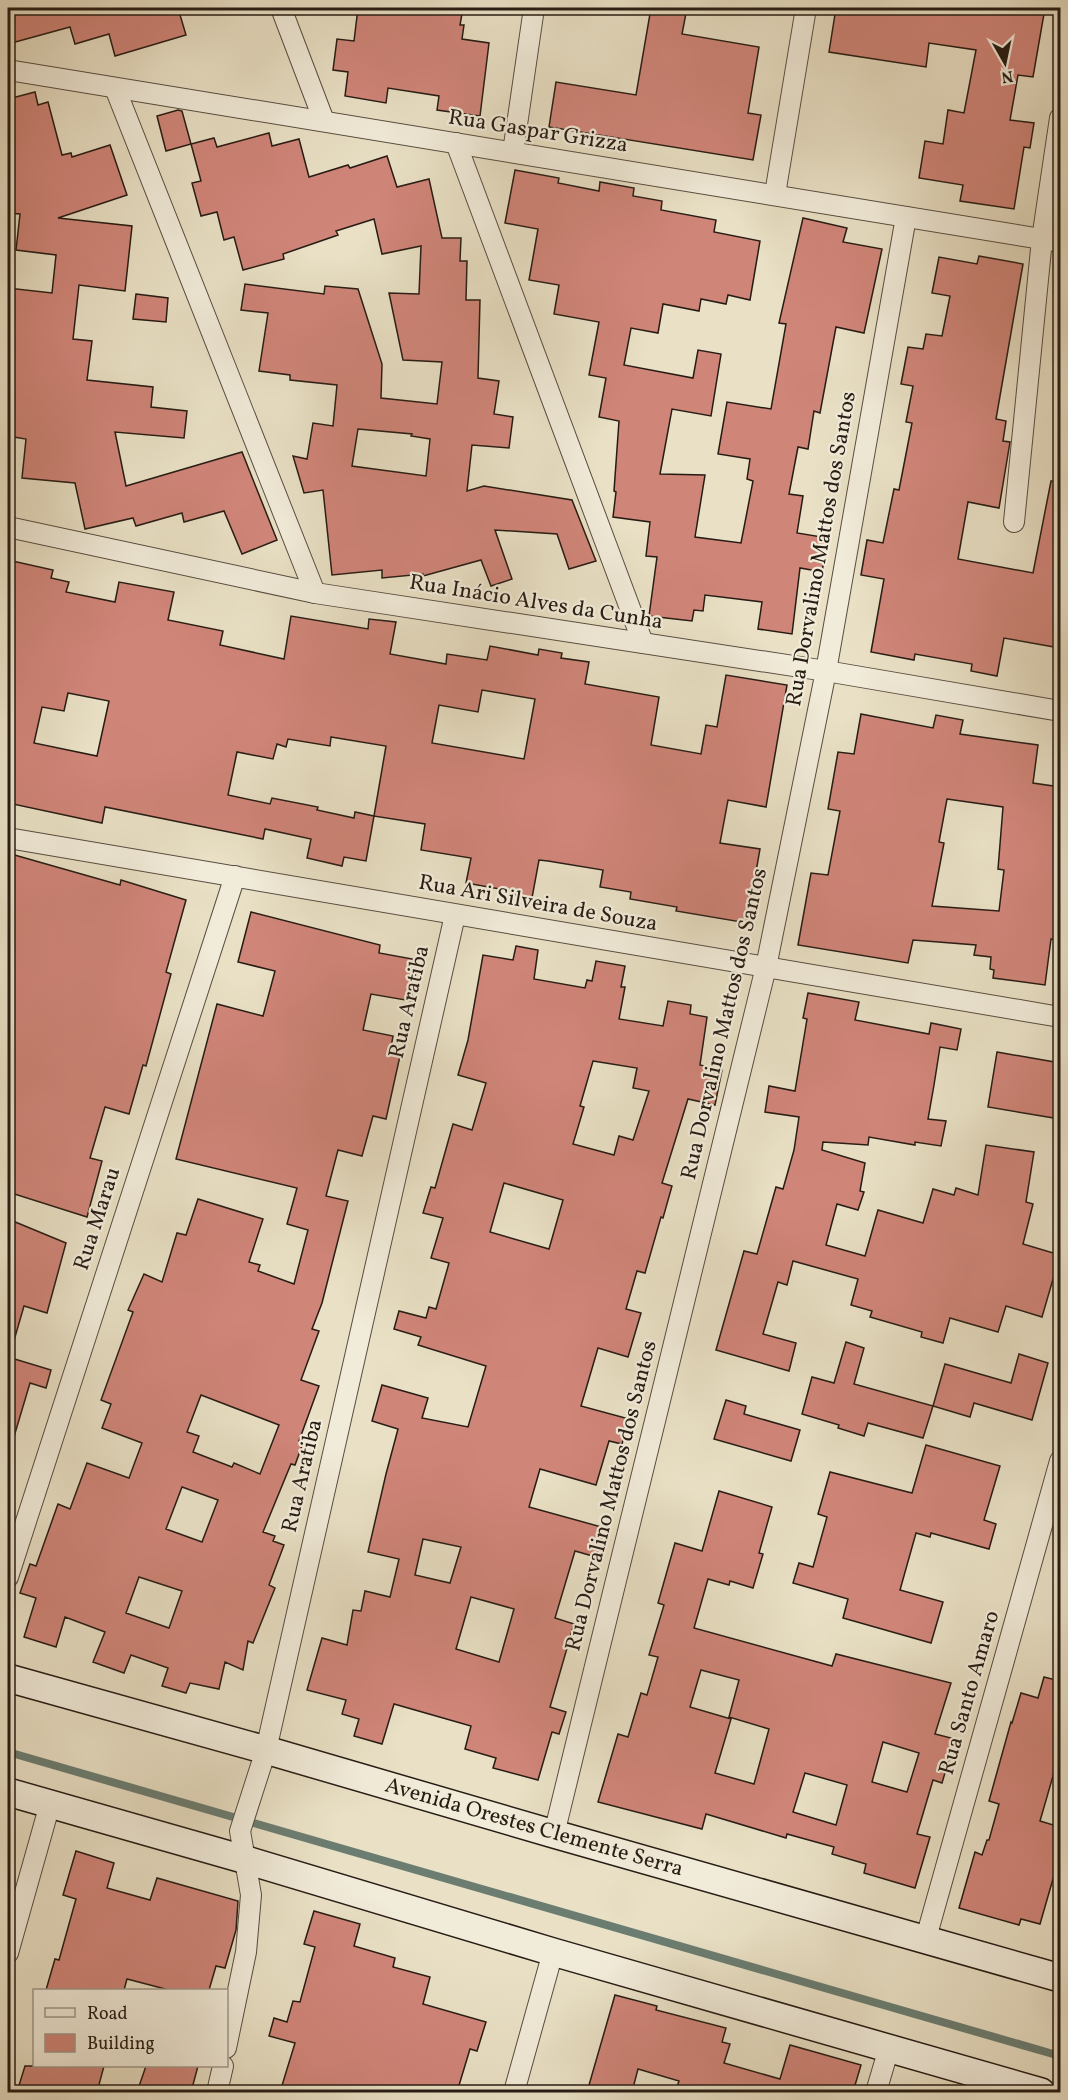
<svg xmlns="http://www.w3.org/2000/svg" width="1068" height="2100" font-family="Vollkorn,serif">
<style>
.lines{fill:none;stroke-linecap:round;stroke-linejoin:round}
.stream{stroke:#6b7d71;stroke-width:8}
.building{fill:#d08579;stroke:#271c14;stroke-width:1.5;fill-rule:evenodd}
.minor-casing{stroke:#584d40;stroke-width:22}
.secondary-casing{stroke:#271c14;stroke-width:30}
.minor{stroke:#f1ebd9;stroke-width:20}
.secondary{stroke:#f1ebd9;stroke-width:27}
.labels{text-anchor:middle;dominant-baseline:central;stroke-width:4.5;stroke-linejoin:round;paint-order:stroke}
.street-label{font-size:22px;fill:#271c14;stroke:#f1ebd9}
</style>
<rect width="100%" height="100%" fill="#e9e0c5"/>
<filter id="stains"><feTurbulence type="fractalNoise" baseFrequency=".00333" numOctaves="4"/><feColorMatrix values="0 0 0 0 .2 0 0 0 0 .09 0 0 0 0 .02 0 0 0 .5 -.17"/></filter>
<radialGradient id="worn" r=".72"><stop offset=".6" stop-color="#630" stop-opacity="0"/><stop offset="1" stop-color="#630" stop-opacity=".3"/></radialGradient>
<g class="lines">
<path class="stream" d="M8,1752L1060,2056"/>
</g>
<g class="building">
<path d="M8,8H178L186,35L115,56L109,34L75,44L70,27L8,44Z"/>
<path d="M358,8H463L460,25H464L462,39L489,43L480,116L437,110L439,96L388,88L386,103L345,96L348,72L333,70L337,39L354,41Z"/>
<path d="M651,8H687L682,34L759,47L748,113L761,115L753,160L549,127L556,82L636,95Z"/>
<path d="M836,8H1045L1033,77L1018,75L1010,120L1034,123L1030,148L1024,147L1014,209L960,201L963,185L919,178L925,141L943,144L948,110L964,113L976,50L929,43L926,67L829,52Z"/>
<path d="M35,92L38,105L48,102L62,155L71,153L72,157L110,145L127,195L58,218L132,226L125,291L79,285L73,339L92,341L87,380L153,387L151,407L187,411L184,438L115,432L126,486L242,452L277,540L242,554L224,511L184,522L182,513L136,526L133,518L85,529L75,483L22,478L26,439L8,436V288L52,293L56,255L16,250L20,214L8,213L11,181H8V99Z"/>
<path d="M178,110L182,111L191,144L166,151L157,116Z"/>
<path d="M269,133L272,146L299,139L309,177L348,165L350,168L387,156L397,187L429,179L442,238H461L460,261H467L466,300H480L478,378L499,381L494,414L513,417L509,448L472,445L467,491L484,486L572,500L596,561L569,569L557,534L495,530L512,579L491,586L481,560L423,576V574L382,578V570L332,575L323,490L304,493L293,456L307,459L313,423L333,426L337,385L290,380V375L259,371L268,313L241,310L245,284L324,294L325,286L358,289L382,364L381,398L437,404L442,362L403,360L389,293L419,294L421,246L382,254L374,219L336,231L338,235L283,254L284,259L243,270L234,237L224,240L217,212L201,216L192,183L201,181L191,144L214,138L217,147ZM358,429L412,434L411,436L430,439L426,476L352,466Z"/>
<path d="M515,170L559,178L558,183L599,191L600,182L634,188L633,196L662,201L661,210L716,220L714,232L760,241L750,300L728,295L726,304L701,299L699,311L663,304L658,333L631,328L624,365L693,378L698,350L721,354L711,416L672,409L660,474L705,475L695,537L741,543L753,481L747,479L750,459L718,454L727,402L771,409L786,324L779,323L803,218L847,228L843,242L882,249L864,333L836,327L820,413L814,411L808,449L798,447L789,494L803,496L797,533L828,538L822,572L800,568L792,634L758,629L762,602L705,595L703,611L694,610L692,621L649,616L657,557L646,556L650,522L613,517L616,492L614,491L619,421L599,417L606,378L589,375L599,322L554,314L559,285L529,280L538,229L505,223Z"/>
<path d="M979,256L1023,264L996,419L1006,421L1003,441L1010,442L999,508L968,502L958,559L1033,573L1051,481H1060V648L1004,638L997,676L971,671L972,664L915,654L914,660L871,652L884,579L861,575L867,540L883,543L894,489L899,490L912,423L906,422L913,386L901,384L908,347L923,349L926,334L942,336L950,296L932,293L939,257L977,264Z"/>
<path d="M136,294L168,298L166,322L133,319Z"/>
<path d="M8,560L53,570L51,578L69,582L66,592L115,602L119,582L174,592L168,620L223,631L220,645L284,659L291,616L368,629L369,619L396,622L390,654L446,664L447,654L487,660L490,646L538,655L539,649L562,653L561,658L589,662L585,684L659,697L651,745L701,754L706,725L717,727L726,675L787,685L766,807L728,800L720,843L760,849L747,923L676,911L677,907L630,899L631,892L600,887L603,870L548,861L539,860L532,898L499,892L500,889L466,883L471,858L421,850L425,824L374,816L366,861L344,857L342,866L307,858L311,839L265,829L263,839L105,807L102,823L8,803ZM482,690L535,699L524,759L432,743L439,705L478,712ZM68,693L109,701L97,756L34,743L42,707L64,711ZM331,737L386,746L374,816L355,812L354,818L317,810L318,807L272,798L270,804L228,795L237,752L273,759L277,744L286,747L288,739L330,746Z"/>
<path d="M861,714L933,728L936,715L963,720L960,734L1038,745L1033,783L1060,787V940L1051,939L1045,985L993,978L994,970L990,969L991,957L974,955L976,945L913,940L908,963L798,945L811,873L828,875L840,811L828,809L838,752L854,754ZM947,799L1003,807L998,869L1004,870L999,911L932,906L944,843L939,842Z"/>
<path d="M11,854L120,885L121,880L186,900L166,972L171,974L146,1066L143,1065L129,1114L105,1107L90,1158L102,1161L87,1217L8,1192V864Z"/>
<path d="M251,912L380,945L379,953L418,960L411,1001L371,994L363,1030L393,1036L390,1053L400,1056L386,1119L373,1116L362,1156L338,1150L326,1196L348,1201L322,1303L312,1329L319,1331L301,1380L319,1386L299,1441L303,1443L295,1465L291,1464L263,1532L275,1536L273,1541L284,1545L269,1585L275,1588L253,1643L248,1641L243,1670L225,1662L219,1689L190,1683L186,1693L162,1686L168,1668L131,1655L124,1673L93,1662L105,1632L65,1617L56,1647L24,1637L36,1598L20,1593L30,1564L36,1566L58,1504L70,1509L87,1463L129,1478L142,1443L102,1428L111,1404L101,1400L133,1312L128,1310L144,1274L162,1282L177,1233L186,1235L198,1199L263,1219L249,1262L260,1265L258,1271L294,1284L308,1230L287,1224L297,1188L176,1159L217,1004L263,1016L275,971L238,962ZM201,1395L279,1425L260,1474L234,1463L232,1467L193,1452L199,1436L187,1432ZM182,1487L218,1500L202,1542L166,1529ZM139,1577L182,1591L169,1628L126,1613Z"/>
<path d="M516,946L538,950L534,979L585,988L587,980L592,981L596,961L625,966L621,987H625L619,1019L663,1026L668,1001L691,1005L690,1014L707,1017L700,1065L722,1070L715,1105L688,1099L662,1183L672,1186L663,1218L661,1217L645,1273L637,1271L626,1309L641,1313L628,1357L598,1348L581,1406L629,1419L622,1444L609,1441L596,1485L540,1469L529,1507L605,1528L596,1557L575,1551L555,1618L574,1624L550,1707L566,1712L559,1734L552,1732L538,1780L493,1768L496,1758L465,1749L471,1726L394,1704L382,1744L354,1736L359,1719L342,1714L346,1700L307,1690L322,1638L347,1645L353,1610L361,1611L365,1591L390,1597L399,1559L368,1552L386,1474L398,1429L372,1421L382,1385L428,1398L422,1418L468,1427L486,1366L418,1345L421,1337L394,1329L399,1311L426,1318L429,1307L436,1309L449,1263L431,1258L443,1218L423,1213L431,1187L435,1188L453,1124L472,1130L486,1083L458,1075L468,1040L483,955L513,960ZM593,1061L637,1068L633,1088L649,1091L633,1140L619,1136L614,1155L573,1144L584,1107L580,1106ZM504,1183L563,1200L549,1249L490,1232ZM423,1539L461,1547L450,1583L415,1575ZM471,1597L514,1609L499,1662L456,1649Z"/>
<path d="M808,993L859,1002L855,1020L929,1034L931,1023L961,1029L957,1050L940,1047L934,1085L928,1119L946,1121L941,1146L915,1142V1145L869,1137L868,1145L823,1142L822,1150L865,1163L860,1191L864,1192L858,1210L837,1204L826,1245L865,1256L878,1210L923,1223L933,1189L954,1195L956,1188L978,1195L986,1145L1034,1152L1026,1202L1033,1204L1023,1244L1060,1255L1042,1317L1006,1306L998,1332L950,1318L943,1343L921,1337L922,1332L870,1317L872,1311L851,1305L858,1279L793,1261L787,1285L778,1282L763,1334L796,1343L789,1371L716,1350L744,1251L757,1254L776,1187L783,1189L794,1150L799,1117L765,1112L769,1086L795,1091L807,1019L803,1018Z"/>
<path d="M997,1052L1060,1063V1119L988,1107Z"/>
<path d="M8,1219L66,1243L47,1313L24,1306L13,1344L8,1343Z"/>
<path d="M846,1342L864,1348L854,1384L933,1406L923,1438L868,1423L864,1436L838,1428L839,1425L802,1414L812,1377L834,1383Z"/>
<path d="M1019,1354L1048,1363L1032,1420L974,1403L970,1417L933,1406L945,1364L1011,1383Z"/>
<path d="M8,1357L51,1370L46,1388L30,1383L13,1440H8Z"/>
<path d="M726,1400L746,1406L744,1414L800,1430L791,1461L714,1439Z"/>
<path d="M926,1445L1000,1466L984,1520L996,1524L989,1549L931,1533L930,1537L916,1533L900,1590L943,1602L931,1643L843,1618L848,1599L793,1583L799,1563L813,1567L827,1517L818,1514L830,1472L912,1493Z"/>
<path d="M719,1491L772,1507L759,1553L763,1554L753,1588L730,1581L729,1585L708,1579L694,1628L832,1666L836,1654L951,1683L935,1734L955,1739L942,1783L933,1780L917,1834L930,1837L915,1888L864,1873L866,1864L832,1854L834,1847L787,1834L786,1838L706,1814L702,1829L598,1802L618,1734L628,1737L641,1693L647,1695L658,1657L649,1655L664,1605L658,1603L675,1543L702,1551ZM701,1670L739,1680L729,1717L769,1729L754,1784L715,1773L731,1719L690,1707ZM883,1742L919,1753L907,1792L872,1782ZM805,1773L847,1785L836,1825L793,1812Z"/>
<path d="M1044,1677L1060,1681V1771L1055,1769L1040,1821L1060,1827V1874L1055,1872L1040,1924L1021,1919L1019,1925L959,1908L975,1852L982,1855L987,1840H989L999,1804L989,1801L1011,1722L1012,1723L1021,1693L1038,1698Z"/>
<path d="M76,1851L114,1863L107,1888L150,1900L157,1878L238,1901L236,1930L225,1968L216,1966L209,1990H169L127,1979L124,1990H46L55,1959L59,1960L76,1899L63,1895Z"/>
<path d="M314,1911L360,1924L354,1946L395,1958L393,1967L430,1977L423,2004L486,2022L477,2051L470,2049L457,2092H280L295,2043L269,2036L274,2018L287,2022L293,2001L300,2002L315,1947L304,1944Z"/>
<path d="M615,1995L657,2006L656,2010L726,2028L722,2042L730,2044L724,2063L780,2079L790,2045L861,2065L853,2092H675L679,2081L638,2069L632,2092H587Z"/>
<path d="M25,2066H104L97,2092H17Z"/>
<path d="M146,2066H198L191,2092H137Z"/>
</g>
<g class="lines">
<g class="minor-casing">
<g id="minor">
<path d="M281,8L324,121"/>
<path d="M8,70L1060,242"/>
<path d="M115,88L315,593"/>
<path d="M456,143L643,643"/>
<path d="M513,152L534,8"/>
<path d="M775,194L806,8"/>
<path d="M1014,522L1042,239L1060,118"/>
<path d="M8,527L315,593L826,671L1060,711"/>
<path d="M8,838L1060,1017"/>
<path d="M8,1577L235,876"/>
<path d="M554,1834L766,967L826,671L906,217"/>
<path d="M926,1938L1060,1461"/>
<path d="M8,1953L50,1804"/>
<path d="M226,2048L246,1952L251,1895L240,1831L266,1750L455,915"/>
<path d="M217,2092L223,2066"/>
<path d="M514,2092L553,1952"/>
<path d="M876,2092L889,2048"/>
</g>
</g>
<g class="secondary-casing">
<g id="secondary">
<path d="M8,1678L266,1750L554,1834L1060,1978"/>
<path d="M8,1792L243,1859L553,1952L1041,2092"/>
</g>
</g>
<use href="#minor" class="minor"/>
<use href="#secondary" class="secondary"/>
</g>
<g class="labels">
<g class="street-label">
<text transform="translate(538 132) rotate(9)">Rua Gaspar Grizza</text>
<text transform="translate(822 549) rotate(-80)">Rua Dorvalino Mattos dos Santos</text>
<text transform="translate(536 603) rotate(9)">Rua Inácio Alves da Cunha</text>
<text transform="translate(538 904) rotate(10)">Rua Ari Silveira de Souza</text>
<text transform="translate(410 1002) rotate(-77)">Rua Aratiba</text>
<text transform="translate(725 1024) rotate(-77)">Rua Dorvalino Mattos dos Santos</text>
<text transform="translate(98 1219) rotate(-72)">Rua Marau</text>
<text transform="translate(303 1476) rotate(-77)">Rua Aratiba</text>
<text transform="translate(612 1496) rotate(-76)">Rua Dorvalino Mattos dos Santos</text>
<text transform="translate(970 1693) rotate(-74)">Rua Santo Amaro</text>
<text transform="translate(534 1828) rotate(16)">Avenida Orestes Clemente Serra</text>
</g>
</g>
<rect width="1068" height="2100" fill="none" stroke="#e9e0c5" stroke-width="30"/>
<rect x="9" y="9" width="1050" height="2082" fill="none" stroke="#271c14" stroke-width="3"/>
<rect x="15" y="15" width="1038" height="2070" fill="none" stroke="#271c14" stroke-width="1.5"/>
<rect x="33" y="1989" width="195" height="78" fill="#f1ebd9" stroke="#a0988a" stroke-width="1.5"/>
<rect x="45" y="2008" width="30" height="9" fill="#f1ebd9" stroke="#a0988a" stroke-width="1.5"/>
<text x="87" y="2019" font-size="18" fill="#271c14">Road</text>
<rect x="45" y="2034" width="30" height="18" fill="#d08579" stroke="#a0988a" stroke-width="1.5"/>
<text x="87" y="2049" font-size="18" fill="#271c14">Building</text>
<g transform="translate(1005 63) rotate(171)" stroke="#f1ebd9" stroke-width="4.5" paint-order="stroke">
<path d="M0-4.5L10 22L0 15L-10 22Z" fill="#271c14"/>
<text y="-9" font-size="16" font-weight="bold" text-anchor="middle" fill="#271c14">N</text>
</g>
<rect width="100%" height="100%" filter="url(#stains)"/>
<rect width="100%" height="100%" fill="url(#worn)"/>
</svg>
